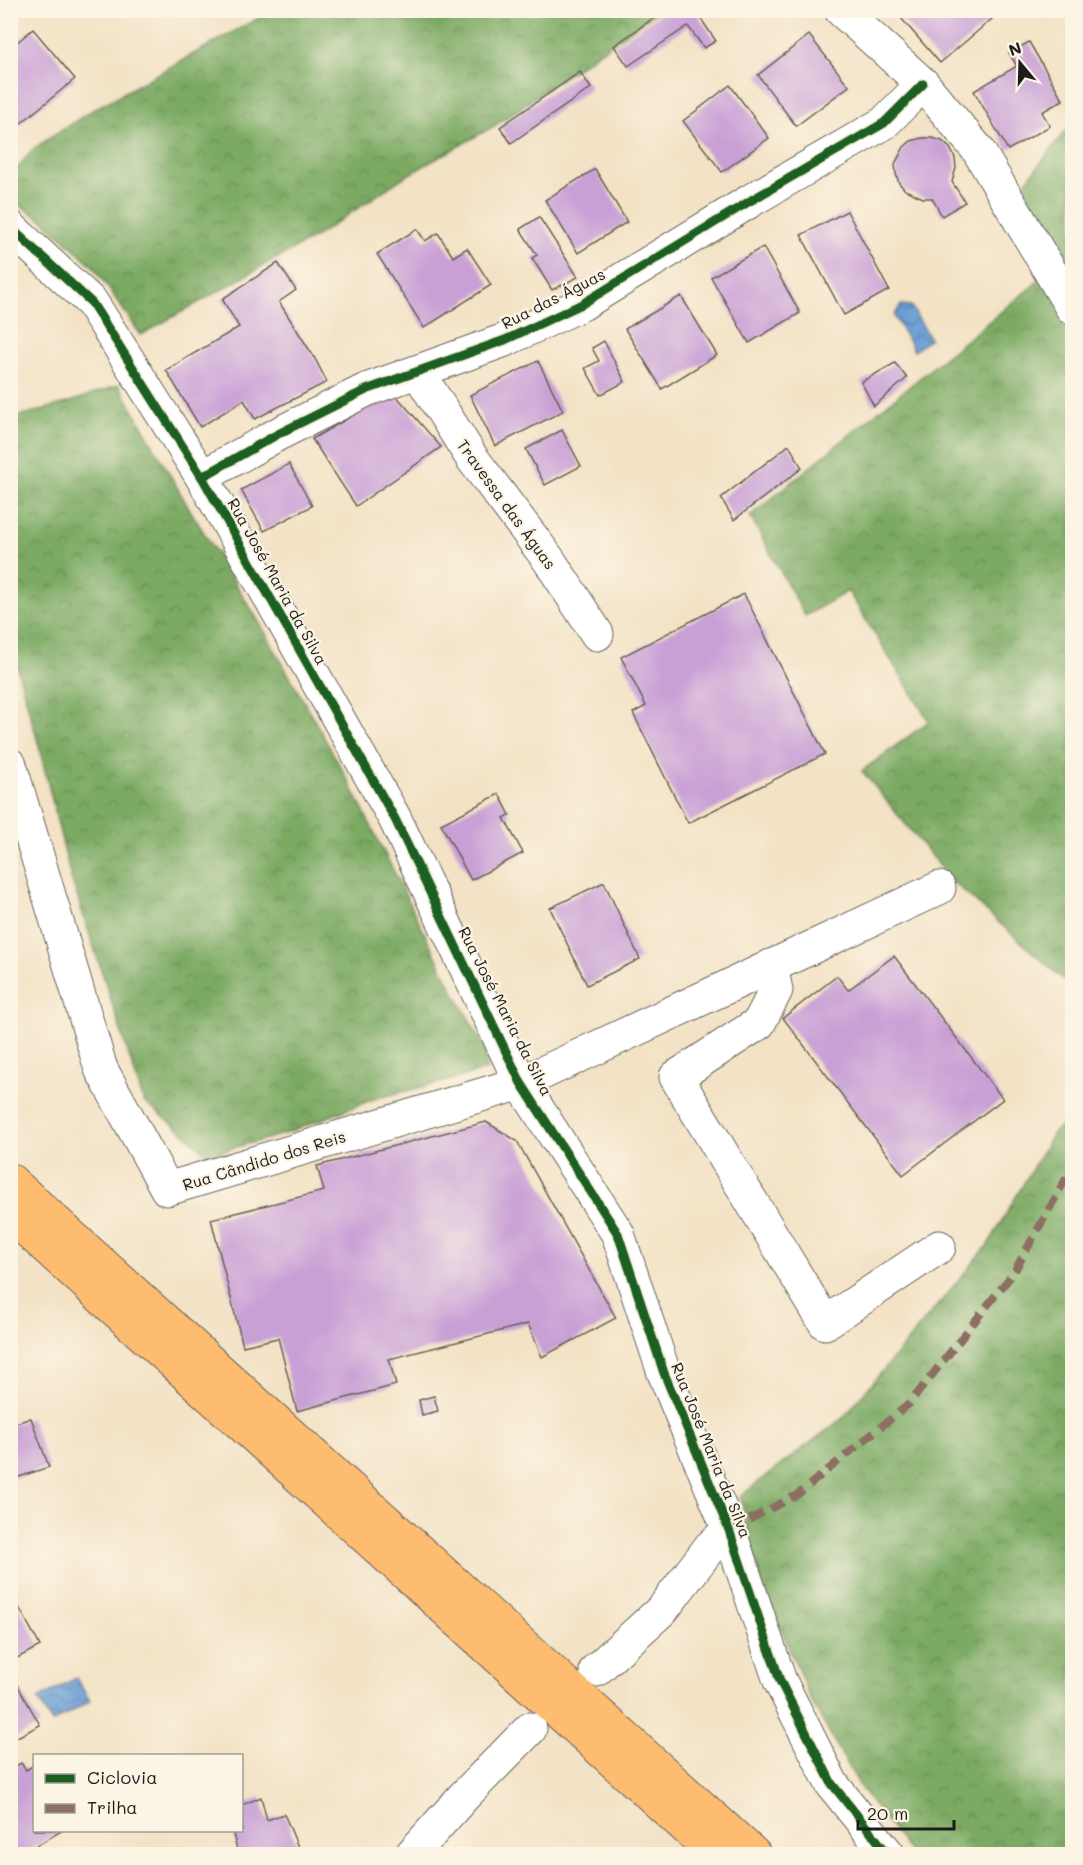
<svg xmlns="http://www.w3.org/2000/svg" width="1083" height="1865" font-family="Mali,sans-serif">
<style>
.forest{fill:url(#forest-crowns);stroke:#4c6340;stroke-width:1.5}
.water{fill:url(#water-waves);stroke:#435c78;stroke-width:1.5}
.building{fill:#c9a0d6}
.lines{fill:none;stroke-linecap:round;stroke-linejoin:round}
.minor-casing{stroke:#676157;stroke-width:35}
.highway-casing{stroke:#676157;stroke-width:35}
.minor{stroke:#fff;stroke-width:33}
.highway{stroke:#febc71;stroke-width:33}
.quiet{stroke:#8d6e63;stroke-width:8;stroke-dasharray:15 8;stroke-linecap:butt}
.cycleway-casing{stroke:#fcf5e5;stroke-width:13}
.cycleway{stroke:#1b5e20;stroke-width:9}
.labels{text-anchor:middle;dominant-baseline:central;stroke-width:4.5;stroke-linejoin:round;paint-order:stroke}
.street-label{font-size:16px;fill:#1c1c1c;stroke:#fcf5e5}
</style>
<defs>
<pattern id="forest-crowns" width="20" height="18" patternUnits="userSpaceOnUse" patternTransform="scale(1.5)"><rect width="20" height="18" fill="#7baa63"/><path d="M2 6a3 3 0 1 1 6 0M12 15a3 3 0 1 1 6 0" fill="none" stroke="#648a51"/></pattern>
<pattern id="water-waves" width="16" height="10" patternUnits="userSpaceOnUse" patternTransform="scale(1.5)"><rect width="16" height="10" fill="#6a9dd5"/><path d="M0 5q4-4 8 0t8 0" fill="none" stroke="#567fac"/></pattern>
</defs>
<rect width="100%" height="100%" fill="#fcf5e5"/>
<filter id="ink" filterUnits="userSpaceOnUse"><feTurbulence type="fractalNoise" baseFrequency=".0167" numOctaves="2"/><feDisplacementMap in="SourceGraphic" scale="12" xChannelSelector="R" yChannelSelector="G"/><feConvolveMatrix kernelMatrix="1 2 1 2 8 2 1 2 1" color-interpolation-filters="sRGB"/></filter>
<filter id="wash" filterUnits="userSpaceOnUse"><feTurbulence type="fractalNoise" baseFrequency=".008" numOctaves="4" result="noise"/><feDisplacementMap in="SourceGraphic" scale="24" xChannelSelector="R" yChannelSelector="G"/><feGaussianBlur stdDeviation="1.35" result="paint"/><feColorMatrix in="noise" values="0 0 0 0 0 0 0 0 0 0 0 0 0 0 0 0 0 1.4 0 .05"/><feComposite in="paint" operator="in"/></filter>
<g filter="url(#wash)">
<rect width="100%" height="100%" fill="#f3e2c5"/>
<g class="forest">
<path d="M271,11V10L658,11L494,126L404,177L318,235L141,335L93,266L43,220L11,200V176L33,149L91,111Z"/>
<path d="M1072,123V987L952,881L862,771L929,721L848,591L805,616L750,516L1035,284L1058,261L1021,188Z"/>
<path d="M119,385L190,510L262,627L349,782L452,988L486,1050L487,1069L462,1077L374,1099L287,1133L208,1155L183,1132L144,1102L70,874L39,746L11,646V418L67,403Z"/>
<path d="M1072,1118V1854H911L861,1788L812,1703L760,1578L740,1496L844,1417L988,1245L1053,1133Z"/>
</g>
<g class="water">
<path d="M901,305L911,306L930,339L914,351L894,316Z"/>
<path d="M76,1678L90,1701L52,1723L38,1699Z"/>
</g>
<g id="blocks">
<g class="building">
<path d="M665,10H695L716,41L704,48L688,26L628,66L614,46Z"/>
<path d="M909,10H985L992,19L940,63L901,18Z"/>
<path d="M33,29L75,79L10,132V48Z"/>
<path d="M809,35L849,86L796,126L758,75Z"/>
<path d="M1029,42L1063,100L1042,112L1050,126L1008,150L974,91L1017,66L1009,53Z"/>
<path d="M580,72L591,88L511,143L500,127Z"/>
<path d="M730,85L769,138L722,172L683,121Z"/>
<path d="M922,138H932L942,141L950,148L955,158L956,168L952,182L965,202L942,216L932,198H923L905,190L899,183L896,174L895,164L904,147L911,141Z"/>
<path d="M595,169L627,222L578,253L545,200Z"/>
<path d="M847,211L889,290L844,315L801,235Z"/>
<path d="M539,217L578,277L552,290L532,258L537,255L520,229Z"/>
<path d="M417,229L425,241L438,233L453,257L467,248L491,285L424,328L377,254Z"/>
<path d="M763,247L800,313L749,343L711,277Z"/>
<path d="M278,263L296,290L279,302L314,357L327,382L255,419L244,400L200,427L166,370L239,327L222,299Z"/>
<path d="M681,296L717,355L662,389L625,329Z"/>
<path d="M604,341L625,382L600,395L585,368L599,361L592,348Z"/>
<path d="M538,361L563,411L495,446L470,395Z"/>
<path d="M895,363L907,378L874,406L861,382Z"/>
<path d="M393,392L441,447L356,506L312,439Z"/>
<path d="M562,430L581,466L545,485L526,449Z"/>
<path d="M789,445L802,468L734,520L721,498Z"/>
<path d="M289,464L312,506L264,531L241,490Z"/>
<path d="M744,594L825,754L688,823L633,713L646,706L621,657Z"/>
<path d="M499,794L510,815L504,818L523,853L471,880L441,824Z"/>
<path d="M604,882L640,959L587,985L550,908Z"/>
<path d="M894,956L1003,1099L903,1175L783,1018L837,976L848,990Z"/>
<path d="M486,1122L517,1141L616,1318L542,1357L528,1324L389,1359L396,1385L297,1411L278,1338L243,1346L211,1219L324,1191L317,1166Z"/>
<path d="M434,1396L438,1411L422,1415L419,1400Z"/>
<path d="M31,1418L49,1467L10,1480V1425Z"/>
<path d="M15,1600L40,1646L10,1662V1603Z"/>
<path d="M10,1672L40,1725L10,1741Z"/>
<path d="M21,1763L26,1770L34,1765V1830H63L22,1854H10V1769Z"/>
<path d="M261,1797L267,1820L284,1814L301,1854H238L232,1830H242V1805Z"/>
</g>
</g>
</g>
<g filter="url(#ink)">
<use href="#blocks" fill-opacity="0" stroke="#676157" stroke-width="1.5"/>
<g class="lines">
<g class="minor-casing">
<g id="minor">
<path d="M841,10L923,84L978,150L1072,308"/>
<path d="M10,227L92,303L202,477L395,819L521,1083L618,1234L664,1373L729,1530L780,1681L832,1784L888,1854"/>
<path d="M418,372L472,458L549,560L597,634"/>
<path d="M202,477L278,434L366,390L505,340L582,304L750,201L884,123L923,84"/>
<path d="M10,765L101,1069L167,1189L521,1083L939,888"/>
<path d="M771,966L776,990L759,1023L676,1077L825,1323L939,1247"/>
<path d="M596,1670L663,1609L710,1547L729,1530"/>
<path d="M412,1854L464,1796L530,1729"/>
</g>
</g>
<g class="highway-casing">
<g id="highway">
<path d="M10,1180L754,1854"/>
<path d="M10,1215L715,1854"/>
</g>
</g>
<use href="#minor" class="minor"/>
<use href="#highway" class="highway"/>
<path class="quiet" d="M729,1530L797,1495L909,1404L1014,1272L1072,1168"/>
<g class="cycleway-casing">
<g id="cycleway">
<path d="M10,227L92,303L202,477L395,819L521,1083L618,1234L664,1373L729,1530L780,1681L832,1784L888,1854"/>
<path d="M202,477L278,434L366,390L505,340L582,304L750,201L884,123L923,84"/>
</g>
</g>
<use href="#cycleway" class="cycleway"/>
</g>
</g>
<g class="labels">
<g class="street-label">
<text transform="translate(553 298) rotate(-27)">Rua das Águas</text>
<text transform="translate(507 504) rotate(54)">Travessa das Águas</text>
<text transform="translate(278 581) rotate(61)">Rua José Maria da Silva</text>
<text transform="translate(506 1011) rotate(63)">Rua José Maria da Silva</text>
<text transform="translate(264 1160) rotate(-17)">Rua Cândido dos Reis</text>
<text transform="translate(712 1450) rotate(68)">Rua José Maria da Silva</text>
</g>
</g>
<rect width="1083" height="1865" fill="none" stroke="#fcf5e5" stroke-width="36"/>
<rect x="33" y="1754" width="210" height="78" fill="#fcf5e5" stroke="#a29e95" stroke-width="1.5"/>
<rect x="45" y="1774" width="30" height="9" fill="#1b5e20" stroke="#a29e95" stroke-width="1.5"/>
<text x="87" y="1784" font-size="18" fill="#1c1c1c">Ciclovia</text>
<rect x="45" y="1804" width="30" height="9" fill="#8d6e63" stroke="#a29e95" stroke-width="1.5"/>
<text x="87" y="1814" font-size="18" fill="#1c1c1c">Trilha</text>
<g transform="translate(1020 63) rotate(341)" stroke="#fcf5e5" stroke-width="4.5" paint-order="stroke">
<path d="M0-4.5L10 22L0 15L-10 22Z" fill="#1c1c1c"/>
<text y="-9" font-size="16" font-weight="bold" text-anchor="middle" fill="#1c1c1c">N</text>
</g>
<path d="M858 1820v9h96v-9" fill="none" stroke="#1c1c1c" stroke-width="3"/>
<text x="867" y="1820" font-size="18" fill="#1c1c1c" stroke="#fcf5e5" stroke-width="4.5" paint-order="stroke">20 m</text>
</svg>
